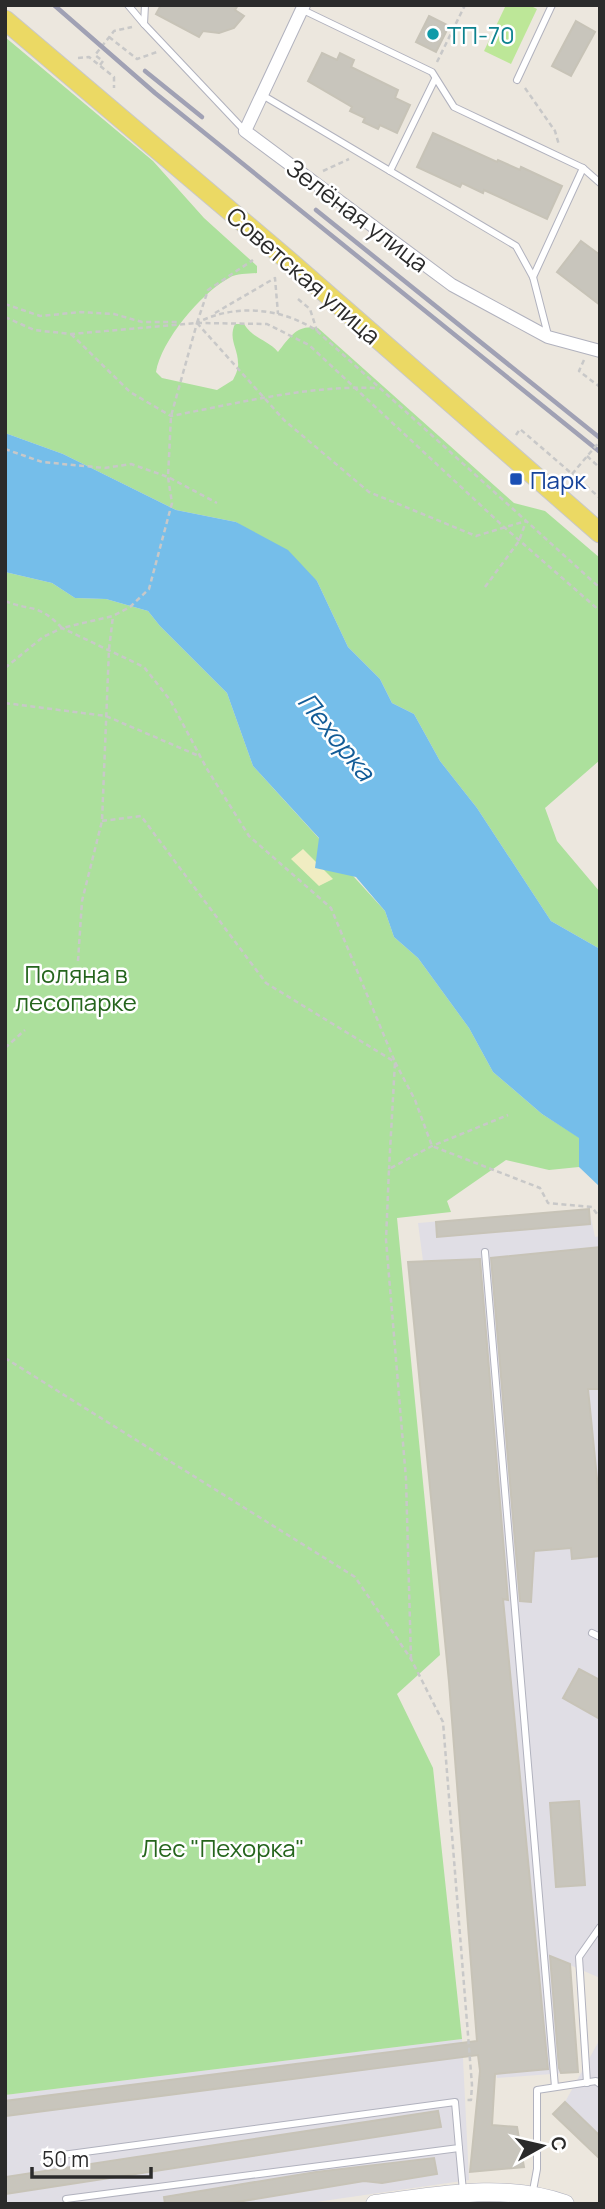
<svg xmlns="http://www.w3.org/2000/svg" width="605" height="2209" font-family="Manrope,sans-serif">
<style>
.industrial{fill:#e0dee5}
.green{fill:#ace09c}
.sand{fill:#f0edc2}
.pitch{fill:#bde798}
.water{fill:#75beea}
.building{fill:#c8c5bc;stroke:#c7c3b7;stroke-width:2}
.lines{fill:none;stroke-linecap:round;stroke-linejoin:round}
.lane-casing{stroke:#b1b2be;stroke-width:8}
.street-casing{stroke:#b1b2be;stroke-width:14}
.secondary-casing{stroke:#b1b2be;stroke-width:19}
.primary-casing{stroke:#c8c8c8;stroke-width:21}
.path{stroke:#c8c8c8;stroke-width:2.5;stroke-dasharray:5 3.5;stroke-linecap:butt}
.lane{stroke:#fff;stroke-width:6}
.street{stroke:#fff;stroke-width:12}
.secondary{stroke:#fff;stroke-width:18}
.primary{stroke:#ebd964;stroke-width:19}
.rail{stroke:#a0a1b4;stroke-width:4.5}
.path-bridge{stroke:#c8c8c8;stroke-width:2.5;stroke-dasharray:5 3.5;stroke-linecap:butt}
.culture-dot{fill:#0f9aa8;stroke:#fff;stroke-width:2.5}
.transit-dot{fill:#1a4fb4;stroke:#fff;stroke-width:2.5}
.labels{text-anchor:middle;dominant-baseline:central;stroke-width:5;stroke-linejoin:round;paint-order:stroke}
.culture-label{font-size:24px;fill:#0d838f;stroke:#fff;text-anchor:start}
.street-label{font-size:24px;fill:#2b2b2b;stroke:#fff}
.transit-label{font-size:24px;fill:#164399;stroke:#fff;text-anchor:start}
.park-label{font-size:24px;fill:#25651d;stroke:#fff}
.water-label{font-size:26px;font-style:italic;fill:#135c97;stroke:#fff}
</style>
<rect width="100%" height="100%" fill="#ece7de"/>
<g class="industrial">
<path d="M589,1209L595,1237L600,1236V1978L570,1965L578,2072L497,2078L496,2073L480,2074L449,1682L408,1262L423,1261L418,1223Z"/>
<path d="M462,2039L469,2180L302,2204H5V2095Z"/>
<path d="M600,2039V2159L553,2114L565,2102Z"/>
</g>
<g class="green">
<path d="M5,37L153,161L204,218L257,266V273C248,274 237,273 229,278C201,293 161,341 156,372L162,378L217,390L233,380C235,376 239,368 238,363C238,348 228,339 235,324H244C253,339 268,340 278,352C290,337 297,324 318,328L514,503L545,511L600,558V760L545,808L557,841L600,892V949L551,921L477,808L440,761L414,714L392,703L380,679L348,647L317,581L236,522L176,510L63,454L5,433Z"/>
<path d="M5,572L52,583L75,598L106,599L148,611L160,626L227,693L253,766L385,911L394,937L418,958L469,1028L493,1072L542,1114L580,1138L579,1167L549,1170L506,1160L447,1201L451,1212L397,1218L440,1655L397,1694L433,1768L462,2039L5,2095Z"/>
</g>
<path class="sand" d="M303,849L333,879L319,886L291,859Z"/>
<path class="pitch" d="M506,5H529L537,9L511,64L484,51Z"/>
<path class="water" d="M5,433L63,454L176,510L236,522L288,550L317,581L348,647L380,679L392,703L414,714L440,761L477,808L551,921L600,949V1187L579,1167V1138L542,1114L493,1072L469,1028L418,958L394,937L385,911L356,877L315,868L319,838L253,766L227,693L160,626L148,611L106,599L75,598L52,583L5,572Z"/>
<g class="building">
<path d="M161,5H238L235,10L244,16L234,28L219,33L203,31L199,37L156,14Z"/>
<path d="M429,16L449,26L436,52L416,42Z"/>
<path d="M576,21L595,32L571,76L552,66Z"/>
<path d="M322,53L337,60L340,53L354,60L351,67L398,90L395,98L410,105L397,133L380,125L378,129L363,122L365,118L350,111L352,107L308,81Z"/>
<path d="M433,133L497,162L498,160L520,170L521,167L562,186L547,219L484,190L483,193L462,183L460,187L417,167Z"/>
<path d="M581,241L600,255V305L557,272Z"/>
<path d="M589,1209L590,1224L437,1237L436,1222Z"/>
<path d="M600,1247V1389H588L600,1508V1556L572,1559L571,1548L534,1551L531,1602L520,1601L491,1258Z"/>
<path d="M480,1259L508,1600L503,1599L548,2069L495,2074L492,2125L517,2127L524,2167L470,2172L480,2071L478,2055L5,2116V2101L477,2041L449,1682L408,1262Z"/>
<path d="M579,1669L600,1680V1719L563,1698Z"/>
<path d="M579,1801L585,1885L556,1887L550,1803Z"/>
<path d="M550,1956L570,1964L578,2072L561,2073L559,2068Z"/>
<path d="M565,2102L600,2136V2159L553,2114Z"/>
<path d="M438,2111L441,2127L5,2194V2177Z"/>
<path d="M434,2158L437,2174L382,2183L364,2181L225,2204H165L164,2197L316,2172Z"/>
</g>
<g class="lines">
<g class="lane-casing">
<g id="lane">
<path d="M128,5L144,24"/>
<path d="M145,5L144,24L245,131"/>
<path d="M303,10L432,72L454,107L583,168L533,277"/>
<path d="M517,80L552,5"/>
<path d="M264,96L516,246L533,277L548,335"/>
<path d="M583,168L600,183"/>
<path d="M390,171L435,79"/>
<path d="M485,1252L555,2087"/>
<path d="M592,1633L600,1637"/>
<path d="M587,2083L579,1957L600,1927"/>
<path d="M459,2148L463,2191"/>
<path d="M55,2156L455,2102L459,2148L66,2199"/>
<path d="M532,2196L537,2169V2090L596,2081L600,2084"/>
</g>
</g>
<g class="street-casing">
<path id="street" d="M304,5L245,131L452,285L548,337L600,351"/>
</g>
<g class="secondary-casing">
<path id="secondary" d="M375,2204C438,2196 503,2182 565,2204"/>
</g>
<g class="primary-casing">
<path id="primary" d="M5,20L289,261L600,533"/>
</g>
<g class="path">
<path d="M109,37L137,59L157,52"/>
<path d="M78,58L89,57L114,77V88"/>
<path d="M437,62L465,5"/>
<path d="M100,65L103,61L95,55L114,31L132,27"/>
<path d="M525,88L555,131L559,145"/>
<path d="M323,171L349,159"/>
<path d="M298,299L310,309L317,331"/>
<path d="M5,304L40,316L81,312L114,314L142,322H180"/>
<path d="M215,313L275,278L278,314"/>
<path d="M5,317L34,330L71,334L197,323L267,324L309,345L504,527L600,611"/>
<path d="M197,323L284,420L369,492L476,536L526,521"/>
<path d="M197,323L208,290L253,260"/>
<path d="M71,334L130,392L171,416C239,403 309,385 378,388"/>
<path d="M584,360L579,371L600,387"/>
<path d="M516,435L520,429L600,498"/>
<path d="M5,449L42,462L105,468L131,464L168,477L217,503"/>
<path d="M587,456L600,468"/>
<path d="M485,587L519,541L526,521"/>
<path d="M5,601C33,612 38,603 62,628L113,616L130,607L149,589L172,503L168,477L171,416L197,323C234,303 283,308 317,331L600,588"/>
<path d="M5,668L43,637L62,628L144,667L170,700L207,769L249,836L331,908L395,1062L389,1169"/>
<path d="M5,703L106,716L199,756"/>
<path d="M102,821L141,816L266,983L395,1062L415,1100L432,1146L540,1188L548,1203L592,1207L600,1218"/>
<path d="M78,961L82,901L102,821L109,649L113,616"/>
<path d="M5,1048L25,1030"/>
<path d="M5,1358L355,1577L411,1659L443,1722L472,2085L471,2100H466"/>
<path d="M411,1659L406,1479L386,1240L389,1169L432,1146L508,1115"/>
</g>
<use href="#lane" class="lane"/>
<use href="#street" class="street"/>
<use href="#secondary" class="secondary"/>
<use href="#primary" class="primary"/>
<g class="rail">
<path d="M54,5L155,93L600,452"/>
<path d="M145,71L202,117"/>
<path d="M316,210L600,438"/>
</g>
<path class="path-bridge" d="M572,474L600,441"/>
</g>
<circle class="culture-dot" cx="433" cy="34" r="7"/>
<rect class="transit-dot" x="509" y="472" width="14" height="14" rx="3.5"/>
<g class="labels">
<g class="culture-label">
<text x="447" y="34">ТП-70</text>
</g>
<g class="street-label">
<text transform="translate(358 215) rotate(37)">Зелёная улица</text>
<text transform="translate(304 275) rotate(41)">Советская улица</text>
</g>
<g class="transit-label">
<text x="530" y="479">Парк</text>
</g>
<g class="park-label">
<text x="76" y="973">Поляна в<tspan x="76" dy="28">лесопарке</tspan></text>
<text x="223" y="1847">Лес "Пехорка"</text>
</g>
<g class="water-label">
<text transform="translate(337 736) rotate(51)">Пехорка</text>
</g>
</g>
<rect width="605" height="2209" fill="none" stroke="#2b2b2b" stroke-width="14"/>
<g transform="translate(542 2146) rotate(82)" stroke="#ffffff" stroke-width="5" paint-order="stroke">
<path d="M0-5L12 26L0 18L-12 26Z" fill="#2b2b2b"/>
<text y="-10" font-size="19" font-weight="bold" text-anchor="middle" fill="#2b2b2b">С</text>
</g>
<path d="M32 2167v10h119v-10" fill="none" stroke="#2b2b2b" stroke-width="3.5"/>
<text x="42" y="2167" font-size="21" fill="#2b2b2b" stroke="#ffffff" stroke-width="5" paint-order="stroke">50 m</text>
</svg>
